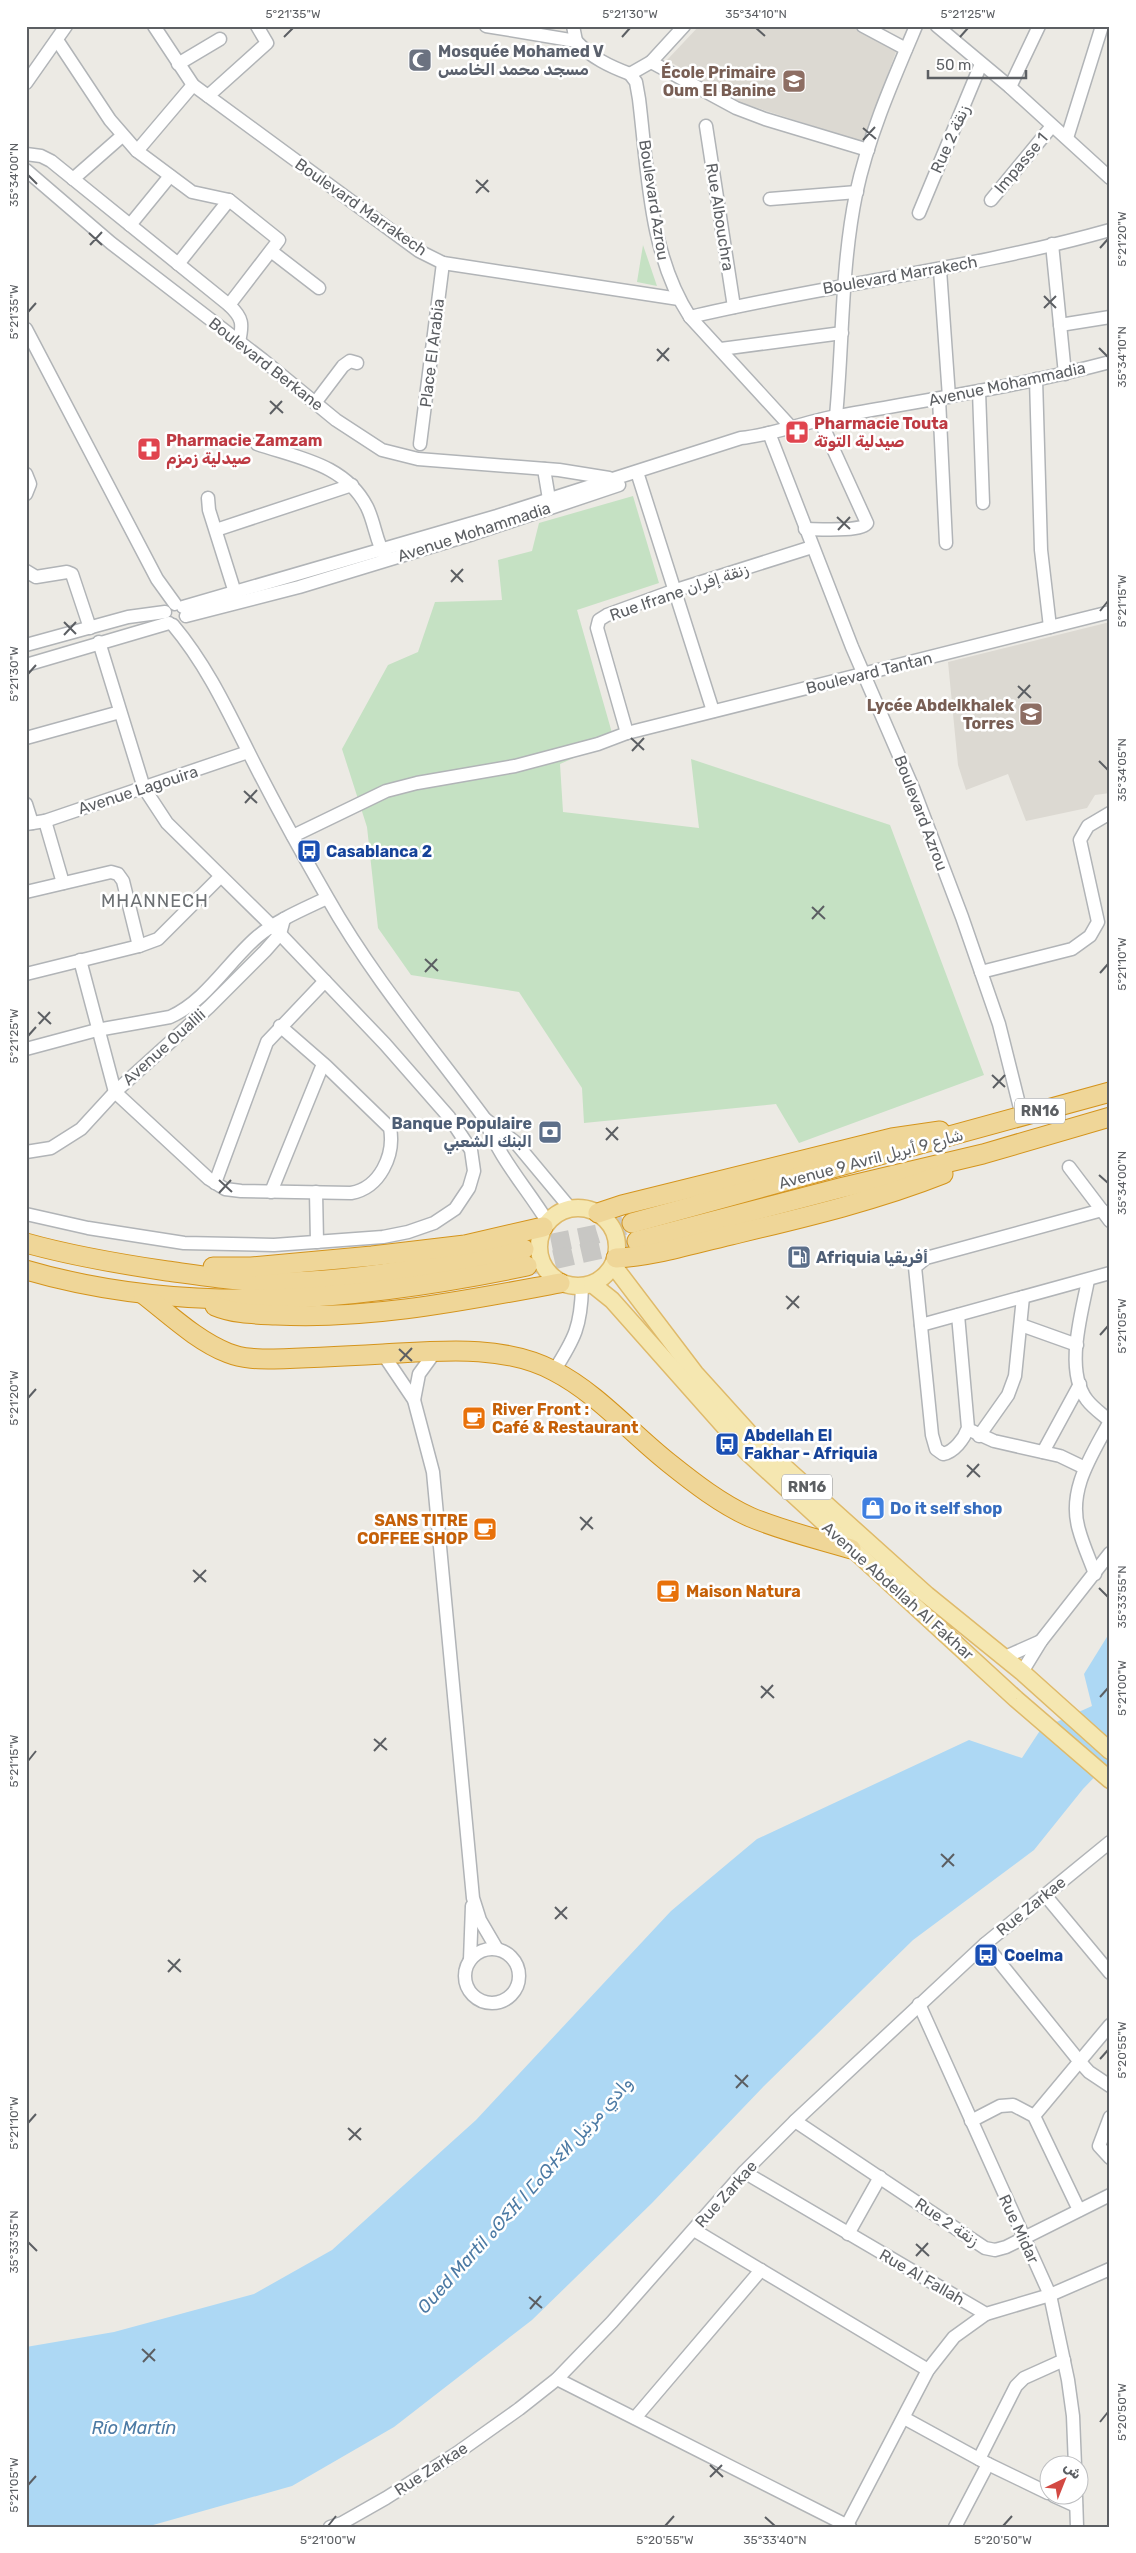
<svg xmlns="http://www.w3.org/2000/svg" width="1136" height="2553" font-family="Rubik,Cairo,'Noto Sans Tifinagh',sans-serif">
<style>
.education{fill:#dcd9d2}
.green{fill:#c5e1c3}
.water{fill:#add8f4}
.lines{fill:none;stroke-linecap:round;stroke-linejoin:round}
.highway-tunnel{stroke:#c8c7c4;stroke-width:19;stroke-dasharray:19 9;stroke-linecap:butt}
.minor-casing{stroke:#b1b4b7;stroke-width:15}
.major-casing{stroke:#dfba6a;stroke-width:19}
.highway-casing{stroke:#d4941c;stroke-width:21}
.minor{stroke:#fff;stroke-width:12}
.major{stroke:#f5e7b1;stroke-width:16}
.highway{stroke:#efd698;stroke-width:19}
.ticks{fill:none;stroke:#5c5f63;stroke-width:2}
.labels{text-anchor:middle;dominant-baseline:central;stroke-width:5;stroke-linejoin:round;paint-order:stroke}
.shield{fill:#fff;stroke:#8d8f92;stroke-width:1}
.shield-label{font-size:15px;font-weight:bold;fill:#5c5f63}
.worship-label{font-size:16px;font-weight:bold;fill:#5b616d;stroke:#fff;text-anchor:start}
.education-label{font-size:16px;font-weight:bold;fill:#785e54;stroke:#fff;text-anchor:end}
.street-label{font-size:16px;fill:#5c5f63;stroke:#fff}
.health-label{font-size:16px;font-weight:bold;fill:#be3a42;stroke:#fff;text-anchor:start}
.transit-label{font-size:16px;font-weight:bold;fill:#164399;stroke:#fff;text-anchor:start}
.service-label{font-size:16px;font-weight:bold;fill:#4e5e75;stroke:#fff;text-anchor:end}
.food-label{font-size:16px;font-weight:bold;fill:#c56008;stroke:#fff;text-anchor:start}
.shop-label{font-size:16px;font-weight:bold;fill:#366cbe;stroke:#fff;text-anchor:start}
.neighbourhood-label{font-size:18px;letter-spacing:1px;fill:#6d7174;stroke:#fff}
.water-label{font-size:18px;font-style:italic;fill:#4c7aa4;stroke:#fff}
.neatline{fill:none;stroke:#5c5f63;stroke-width:2}
.ticks-label{font-size:12px;text-anchor:middle;fill:#5c5f63}
</style>
<rect width="100%" height="100%" fill="#eceae4"/>
<g class="education">
<path d="M699,26H855L897,49L863,142L739,102L667,60Z"/>
<path d="M1110,622V793L1095,795L1087,808L1026,821L1008,774L966,790L958,765L948,662Z"/>
</g>
<g class="green">
<path d="M643,245L657,286L637,282Z"/>
<path d="M633,496L659,583L577,610L614,740L560,764L563,812L699,828L691,759L890,825L984,1075L799,1143L776,1104L584,1123L582,1088L519,992L411,975L378,928L367,827L342,749L388,665L418,652L435,602L502,600L498,560L532,551L539,523Z"/>
</g>
<path class="water" d="M1110,1632V1761L1083,1789L1034,1850L913,1940L764,2086L652,2203L532,2320L394,2427L292,2486L146,2527H26V2347L114,2332L254,2294L332,2250L476,2120L671,1911L757,1839L969,1740L1022,1758L1041,1729L1092,1706L1084,1674Z"/>
<g class="lines">
<g class="highway-tunnel">
<path d="M524,1249L597,1234L632,1223"/>
<path d="M527,1266L637,1241"/>
</g>
<g class="minor-casing">
<g id="minor">
<path d="M154,26L193,85L419,251L443,263L679,299"/>
<path d="M486,26L576,41C592,58 609,66 630,74"/>
<path d="M573,26L576,41"/>
<path d="M684,26L651,62L630,74L636,82L639,99C648,172 649,254 690,317L790,426"/>
<path d="M863,26L906,49"/>
<path d="M937,26L1010,87L1110,178"/>
<path d="M57,40L110,120L137,151L192,192L229,200L279,240L229,305"/>
<path d="M651,62L736,108L765,119L868,150"/>
<path d="M178,64L220,39"/>
<path d="M26,83L66,26"/>
<path d="M1010,87L1039,26"/>
<path d="M208,96L267,43L257,26"/>
<path d="M706,126L734,307"/>
<path d="M1067,138L1102,26"/>
<path d="M137,151L193,85"/>
<path d="M26,154L41,156L51,161L229,305C243,318 243,324 239,342"/>
<path d="M26,170L111,243L263,360L336,420L382,450L418,459L559,470L609,478"/>
<path d="M73,179L122,136"/>
<path d="M770,199L857,192"/>
<path d="M991,200L1052,126"/>
<path d="M919,213L981,64"/>
<path d="M130,225L170,176"/>
<path d="M1052,244L1065,374"/>
<path d="M271,251L319,288"/>
<path d="M178,264L229,200"/>
<path d="M940,270L949,397"/>
<path d="M690,317C829,284 972,269 1110,230"/>
<path d="M1060,325L1110,317"/>
<path d="M26,329L157,579L175,604"/>
<path d="M721,349L842,333"/>
<path d="M1036,379L1041,550L1050,627"/>
<path d="M979,391L983,503"/>
<path d="M939,399L946,543"/>
<path d="M315,403L343,366L350,361L357,363"/>
<path d="M836,416C843,343 841,267 856,194C868,137 893,80 916,26"/>
<path d="M769,433L852,647L913,788L962,917L999,1024L1022,1116"/>
<path d="M257,444C298,458 345,464 367,507C375,523 376,543 386,558"/>
<path d="M420,444L443,263"/>
<path d="M544,469L549,499"/>
<path d="M637,472L713,711"/>
<path d="M26,474L30,484L26,494"/>
<path d="M208,498L209,510L237,599"/>
<path d="M805,529C817,529 862,532 867,523L820,420"/>
<path d="M216,530L352,485"/>
<path d="M26,571L36,577L67,572L72,574L90,628"/>
<path d="M183,607L497,516L741,438C772,435 805,422 837,416C928,400 1020,386 1110,362"/>
<path d="M186,616L299,587L473,534L619,485"/>
<path d="M173,625C205,663 226,707 248,751C273,801 300,850 327,897C372,977 431,1046 485,1119C498,1157 526,1187 547,1221"/>
<path d="M26,645L128,617L165,612"/>
<path d="M26,665L169,623"/>
<path d="M627,733L597,628L599,620L607,615L673,591L812,547"/>
<path d="M26,738L120,712"/>
<path d="M26,804L32,823"/>
<path d="M45,821L63,883"/>
<path d="M26,824L45,821L248,752"/>
<path d="M293,836L386,791L417,783L515,766L598,744L627,733L1110,612"/>
<path d="M26,892L111,872L118,874L123,881L139,946"/>
<path d="M80,960L115,1092L209,1179L225,1189L241,1191L351,1193C380,1188 395,1155 390,1128L326,1066L280,1026"/>
<path d="M981,972L1072,949L1090,936L1098,922L1080,840L1088,826L1110,813"/>
<path d="M26,974L139,946L158,939L220,877"/>
<path d="M26,1049L97,1030L170,1017C206,1001 228,962 257,937C277,920 304,909 327,898"/>
<path d="M485,1119L515,1142L570,1208"/>
<path d="M26,1152L51,1148L81,1129L115,1092L209,1007L265,951L280,934L284,919"/>
<path d="M1069,1167L1110,1221"/>
<path d="M215,1183L267,1042L325,981"/>
<path d="M271,1192L323,1064"/>
<path d="M316,1192L317,1242"/>
<path d="M26,1214L88,1228L184,1243L274,1245L383,1237L408,1232L434,1223L455,1209L469,1188L474,1171L471,1150L449,1117L385,1044L280,934L167,823L144,788L99,642"/>
<path d="M1088,1280C1082,1313 1064,1370 1087,1400C1093,1408 1102,1414 1110,1421"/>
<path d="M958,1315L968,1428C964,1439 954,1452 943,1454L936,1449L932,1435L915,1267L926,1258L1102,1210"/>
<path d="M921,1325L1110,1273"/>
<path d="M1021,1325L1077,1345"/>
<path d="M383,1354L414,1400L433,1472L473,1898L480,1920L497,1949"/>
<path d="M554,1371C575,1338 581,1326 582,1287"/>
<path d="M414,1400L419,1374L435,1352"/>
<path d="M972,1431L994,1441L1060,1456L1085,1468"/>
<path d="M979,1436L1008,1395L1015,1376L1023,1297"/>
<path d="M1043,1452L1080,1384"/>
<path d="M1095,1574C1090,1560 1083,1545 1079,1530C1067,1490 1092,1455 1110,1421"/>
<path d="M1005,1657L1041,1641"/>
<path d="M1022,1672L1041,1641L1110,1553"/>
<path d="M1045,1895L1110,1973"/>
<path d="M985,1944L1080,2062L1089,2072L1110,2086"/>
<circle cx="492" cy="1976" r="27"/>
<path d="M470,1960L472,1906"/>
<path d="M919,2004L1050,2295L1068,2380L1073,2416L1075,2466"/>
<path d="M1034,2116L1110,2025"/>
<path d="M1110,2117L1099,2146L1110,2158"/>
<path d="M795,2121L985,2248L995,2250L1006,2247L1110,2195"/>
<path d="M971,2121L1000,2106L1013,2105L1034,2116L1079,2210"/>
<path d="M744,2172L986,2314L1050,2295L1110,2269"/>
<path d="M694,2230L928,2370"/>
<path d="M848,2234L880,2177"/>
<path d="M557,2379L850,2527"/>
<path d="M635,2418L761,2270"/>
<path d="M904,2418L988,2464L1048,2493"/>
<path d="M979,2459L1016,2386L1024,2378L1064,2360"/>
<path d="M1054,2496L1076,2506"/>
<path d="M1076,2496L1077,2527"/>
<path d="M330,2527L342,2523L386,2498L457,2453L519,2409L557,2379L612,2322L744,2172L795,2121L985,1944L1110,1842"/>
<path d="M846,2527L928,2370L954,2337L986,2314"/>
<path d="M955,2527L988,2464"/>
</g>
</g>
<g class="major-casing">
<g id="major">
<circle cx="578" cy="1247" r="39"/>
<path d="M613,1265L695,1373L759,1444L927,1595L1022,1672L1110,1751"/>
<path d="M592,1284L612,1300L746,1451L1016,1699L1110,1780"/>
</g>
</g>
<g class="highway-casing">
<g id="highway">
<path d="M598,1213L622,1205L892,1138L940,1131"/>
<path d="M632,1223L1110,1092"/>
<path d="M637,1241L840,1188L983,1154L1110,1117"/>
<path d="M26,1243C72,1256 120,1264 167,1271C203,1276 240,1282 276,1282C360,1282 442,1264 524,1249"/>
<path d="M616,1258C655,1256 692,1244 731,1235C802,1218 875,1201 943,1174"/>
<path d="M213,1267H251L372,1256L465,1245L543,1227"/>
<path d="M26,1270C190,1318 363,1300 527,1266"/>
<path d="M143,1294C169,1314 197,1341 228,1353C243,1359 259,1359 274,1359C310,1358 347,1356 383,1354C439,1351 503,1344 554,1371C597,1393 631,1433 669,1463C694,1483 721,1504 750,1517C783,1531 818,1539 851,1549"/>
<path d="M215,1306C234,1314 256,1314 276,1315C371,1320 467,1300 560,1283"/>
</g>
</g>
<use href="#minor" class="minor"/>
<use href="#major" class="major"/>
<use href="#highway" class="highway"/>
</g>
<path class="ticks" d="M756,28L765,36M284,37L293,28M622,37L630,28M960,37L968,28M863,128L876,139M863,140L875,127M28,175L37,184M476,180L489,192M476,193L488,180M89,233L102,245M90,245L102,232M1100,248L1108,239M1044,296L1056,308M1044,308L1056,296M28,312L36,303M1099,348L1108,357M657,349L669,361M657,361L669,348M270,401L283,413M270,414L282,401M837,517L850,529M838,530L850,517M451,570L463,582M451,582L463,569M1100,611L1108,601M64,622L76,634M64,635L76,622M28,674L36,665M1018,686L1031,698M1018,698L1030,685M631,738L644,750M632,751L644,738M1099,761L1108,770M244,791L257,803M245,803L257,790M812,907L825,919M812,919L824,906M425,959L438,971M425,972L437,959M1100,973L1108,964M38,1012L51,1024M39,1024L50,1012M28,1036L36,1027M992,1075L1005,1087M993,1088L1005,1075M606,1128L618,1140M606,1140L618,1127M1099,1175L1108,1183M219,1180L232,1192M219,1193L231,1180M786,1296L799,1308M787,1309L799,1296M1100,1335L1108,1326M399,1349L412,1361M400,1361L412,1348M28,1398L36,1389M967,1465L980,1477M967,1477L979,1464M580,1517L593,1529M581,1530L592,1517M193,1570L206,1582M194,1582L206,1570M1099,1588L1108,1597M761,1686L774,1698M1100,1697L1108,1688M761,1698L773,1685M374,1739L387,1750M374,1751L386,1738M28,1761L36,1751M941,1854L954,1866M942,1867L954,1854M555,1907L567,1919M555,1919L567,1907M168,1960L181,1972M168,1972L180,1959M1100,2059L1108,2050M735,2075L748,2087M736,2088L748,2075M28,2123L36,2114M348,2128L361,2140M349,2140L361,2128M28,2242L37,2251M916,2244L929,2256M916,2256L928,2243M529,2297L542,2308M530,2309L541,2296M142,2349L155,2361M143,2362L155,2349M1100,2422L1108,2412M710,2465L723,2477M710,2477L722,2465M28,2485L36,2476M765,2517L775,2526M328,2526L336,2516M665,2526L674,2516M1003,2526L1012,2516"/>
<defs>
<g id="mosque-square" transform="scale(1.25)"><rect x="-9" y="-9" width="18" height="18" rx="4" fill="#6b7280" stroke="#fff"/><path d="M3.5-4.9A6 6 0 1 0 3.5 4.9A5 5 0 1 1 3.5-4.9Z" fill="#fff"/></g>
<g id="school-square" transform="scale(1.25)"><rect x="-9" y="-9" width="18" height="18" rx="4" fill="#8d6e63" stroke="#fff"/><path d="M0-5L7-2L0 1L-7-2ZM-4 1L0 2.5L4 1V4Q0 6-4 4Z" fill="#fff"/></g>
<g id="pharmacy-square" transform="scale(1.25)"><rect x="-9" y="-9" width="18" height="18" rx="4" fill="#e0444e" stroke="#fff"/><path d="M-2-6h4v4h4v4h-4v4h-4v-4h-4v-4h4Z" fill="#fff"/></g>
<g id="bus-square" transform="scale(1.25)"><rect x="-9" y="-9" width="18" height="18" rx="4" fill="#1a4fb4" stroke="#fff"/><path d="M-5-6H5V4H4V6H2V4H-2V6H-4V4H-5ZM-3.5-4V0h7V-4ZM-3.5 1.2v1.5H-2V1.2ZM2 1.2v1.5H3.5V1.2Z" fill="#fff"/></g>
<g id="bank-square" transform="scale(1.25)"><rect x="-9" y="-9" width="18" height="18" rx="4" fill="#5c6f8a" stroke="#fff"/><path d="M-6-4H6V4H-6ZM0-2.3a2.3 2.3 0 1 0 0 4.6a2.3 2.3 0 1 0 0-4.6Z" fill="#fff"/></g>
<g id="fuel-square" transform="scale(1.25)"><rect x="-9" y="-9" width="18" height="18" rx="4" fill="#5c6f8a" stroke="#fff"/><path d="M-5.5-6h7V0h2V4h1.3V-2.5L3-4.5l.8-.8L6-3V5H2.5V1h-1V6h-7ZM-4.2-4.7v3.2H.2V-4.7Z" fill="#fff"/></g>
<g id="cafe-square" transform="scale(1.25)"><rect x="-9" y="-9" width="18" height="18" rx="4" fill="#e8710a" stroke="#fff"/><path d="M-5.5-4.5H6V0H3Q3 3.5 0 3.5H-2.5Q-5.5 3.5-5.5 0ZM3-3.2v2h1.7v-2ZM-6 4.5H4V6H-6Z" fill="#fff"/></g>
<g id="shop-square" transform="scale(1.25)"><rect x="-9" y="-9" width="18" height="18" rx="4" fill="#3f7fe0" stroke="#fff"/><path d="M-5-2.5h2.3a2.7 3.5 0 0 1 5.4 0H5L5.5 6h-11ZM-1.5-2.5h3a1.5 2.3 0 0 0-3 0Z" fill="#fff"/></g>
</defs>
<g fill-rule="evenodd">
<use href="#mosque-square" x="420" y="60"/>
<use href="#school-square" x="794" y="81"/>
<use href="#pharmacy-square" x="797" y="432"/>
<use href="#pharmacy-square" x="149" y="449"/>
<use href="#school-square" x="1031" y="714"/>
<use href="#bus-square" x="309" y="851"/>
<use href="#bank-square" x="550" y="1132"/>
<use href="#fuel-square" x="799" y="1257"/>
<use href="#cafe-square" x="474" y="1418"/>
<use href="#bus-square" x="727" y="1444"/>
<use href="#shop-square" x="873" y="1508"/>
<use href="#cafe-square" x="485" y="1529"/>
<use href="#cafe-square" x="668" y="1591"/>
<use href="#bus-square" x="986" y="1955"/>
</g>
<g class="labels">
<g class="shield">
<rect x="1015" y="1098.5" width="50" height="25" rx="4"/>
<rect x="782" y="1474.5" width="50" height="25" rx="4"/>
</g>
<g class="shield-label">
<text x="1040" y="1111">RN16</text>
<text x="807" y="1487">RN16</text>
</g>
<g class="worship-label">
<text x="438" y="51">Mosquée Mohamed V<tspan x="438" dy="18">مسجد محمد الخامس</tspan></text>
</g>
<g class="education-label">
<text x="776" y="72">École Primaire<tspan x="776" dy="18">Oum El Banine</tspan></text>
<text x="1014" y="705">Lycée Abdelkhalek<tspan x="1014" dy="18">Torres</tspan></text>
</g>
<g class="street-label">
<text transform="translate(950 139) rotate(-66)">Rue 2 زنقة</text>
<text transform="translate(1021 163) rotate(-50)">Impasse 1</text>
<text transform="translate(654 200) rotate(81)">Boulevard Azrou</text>
<text transform="translate(361 207) rotate(35)">Boulevard Marrakech</text>
<text transform="translate(720 217) rotate(81)">Rue Albouchra</text>
<text transform="translate(900 275) rotate(-10)">Boulevard Marrakech</text>
<text transform="translate(432 353) rotate(-83)">Place El Arabia</text>
<text transform="translate(266 364) rotate(38)">Boulevard Berkane</text>
<text transform="translate(1007 384) rotate(-12)">Avenue Mohammadia</text>
<text transform="translate(474 532) rotate(-18)">Avenue Mohammadia</text>
<text transform="translate(679 592) rotate(-19)">Rue Ifrane زنقة إفران</text>
<text transform="translate(869 673) rotate(-14)">Boulevard Tantan</text>
<text transform="translate(138 790) rotate(-18)">Avenue Lagouira</text>
<text transform="translate(921 813) rotate(69)">Boulevard Azrou</text>
<text transform="translate(164 1047) rotate(-42)">Avenue Oualili</text>
<text transform="translate(871 1159) rotate(-15)">Avenue 9 Avril شارع 9 أبريل</text>
<text transform="translate(898 1591) rotate(42)">Avenue Abdellah Al Fakhar</text>
<text transform="translate(1031 1906) rotate(-39)">Rue Zarkae</text>
<text transform="translate(726 2194) rotate(-48)">Rue Zarkae</text>
<text transform="translate(947 2222) rotate(34)">Rue 2 زنقة</text>
<text transform="translate(1019 2229) rotate(65)">Rue Midar</text>
<text transform="translate(922 2277) rotate(30)">Rue Al Fallah</text>
<text transform="translate(431 2469) rotate(-33)">Rue Zarkae</text>
</g>
<g class="health-label">
<text x="814" y="423">Pharmacie Touta<tspan x="814" dy="18">صيدلية التوتة</tspan></text>
<text x="166" y="440">Pharmacie Zamzam<tspan x="166" dy="18">صيدلية زمزم</tspan></text>
</g>
<g class="transit-label">
<text x="326" y="851">Casablanca 2</text>
<text x="744" y="1435">Abdellah El<tspan x="744" dy="18">Fakhar - Afriquia</tspan></text>
<text x="1004" y="1955">Coelma</text>
</g>
<g class="service-label">
<text x="532" y="1123">Banque Populaire<tspan x="532" dy="18">البنك الشعبي</tspan></text>
<text x="816" y="1257" text-anchor="start">Afriquia أفريقيا</text>
</g>
<g class="food-label">
<text x="492" y="1409">River Front :<tspan x="492" dy="18">Café &amp; Restaurant</tspan></text>
<text x="468" y="1520" text-anchor="end">SANS TITRE<tspan x="468" dy="18">COFFEE SHOP</tspan></text>
<text x="686" y="1591">Maison Natura</text>
</g>
<g class="shop-label">
<text x="890" y="1508">Do it self shop</text>
</g>
<g class="neighbourhood-label">
<text x="155" y="901">MHANNECH</text>
</g>
<g class="water-label">
<text transform="translate(525 2195) rotate(-48)">Oued Martil ⴰⵙⵉⴼ ⵏ ⵎⴰⵕⵜⵉⵍ وادي مرتيل</text>
<text x="134" y="2428">Río Martín</text>
</g>
</g>
<rect width="1136" height="2553" fill="none" stroke="#ffffff" stroke-width="55"/>
<g transform="translate(1064 2480) rotate(43)"><circle r="24" fill="#ffffff" stroke="#bebfc1"/>
<path d="M0-4L9 19L0 12L-9 19Z" fill="#d34943"/>
<text y="-8" font-size="14" font-weight="bold" text-anchor="middle" fill="#5c5f63">ش</text>
</g>
<path d="M928 70v8h98v-8" fill="none" stroke="#5c5f63" stroke-width="2.5"/>
<text x="936" y="70" font-size="15" fill="#5c5f63" stroke="#ffffff" stroke-width="4" paint-order="stroke">50 m</text>
<rect x="28" y="28" width="1080" height="2498" class="neatline"/>
<g class="ticks-label">
<text x="293" y="18">5°21'35"W</text>
<text x="630" y="18">5°21'30"W</text>
<text x="756" y="18">35°34'10"N</text>
<text x="968" y="18">5°21'25"W</text>
<text transform="translate(14 175) rotate(-90)" y="4">35°34'00"N</text>
<text transform="translate(1122 239) rotate(-90)" y="4">5°21'20"W</text>
<text transform="translate(14 312) rotate(-90)" y="4">5°21'35"W</text>
<text transform="translate(1122 357) rotate(-90)" y="4">35°34'10"N</text>
<text transform="translate(1122 601) rotate(-90)" y="4">5°21'15"W</text>
<text transform="translate(14 674) rotate(-90)" y="4">5°21'30"W</text>
<text transform="translate(1122 770) rotate(-90)" y="4">35°34'05"N</text>
<text transform="translate(1122 964) rotate(-90)" y="4">5°21'10"W</text>
<text transform="translate(14 1036) rotate(-90)" y="4">5°21'25"W</text>
<text transform="translate(1122 1183) rotate(-90)" y="4">35°34'00"N</text>
<text transform="translate(1122 1326) rotate(-90)" y="4">5°21'05"W</text>
<text transform="translate(14 1398) rotate(-90)" y="4">5°21'20"W</text>
<text transform="translate(1122 1597) rotate(-90)" y="4">35°33'55"N</text>
<text transform="translate(1122 1688) rotate(-90)" y="4">5°21'00"W</text>
<text transform="translate(14 1761) rotate(-90)" y="4">5°21'15"W</text>
<text transform="translate(1122 2050) rotate(-90)" y="4">5°20'55"W</text>
<text transform="translate(14 2123) rotate(-90)" y="4">5°21'10"W</text>
<text transform="translate(14 2242) rotate(-90)" y="4">35°33'35"N</text>
<text transform="translate(1122 2412) rotate(-90)" y="4">5°20'50"W</text>
<text transform="translate(14 2485) rotate(-90)" y="4">5°21'05"W</text>
<text x="328" y="2544">5°21'00"W</text>
<text x="665" y="2544">5°20'55"W</text>
<text x="775" y="2544">35°33'40"N</text>
<text x="1003" y="2544">5°20'50"W</text>
</g>
</svg>
